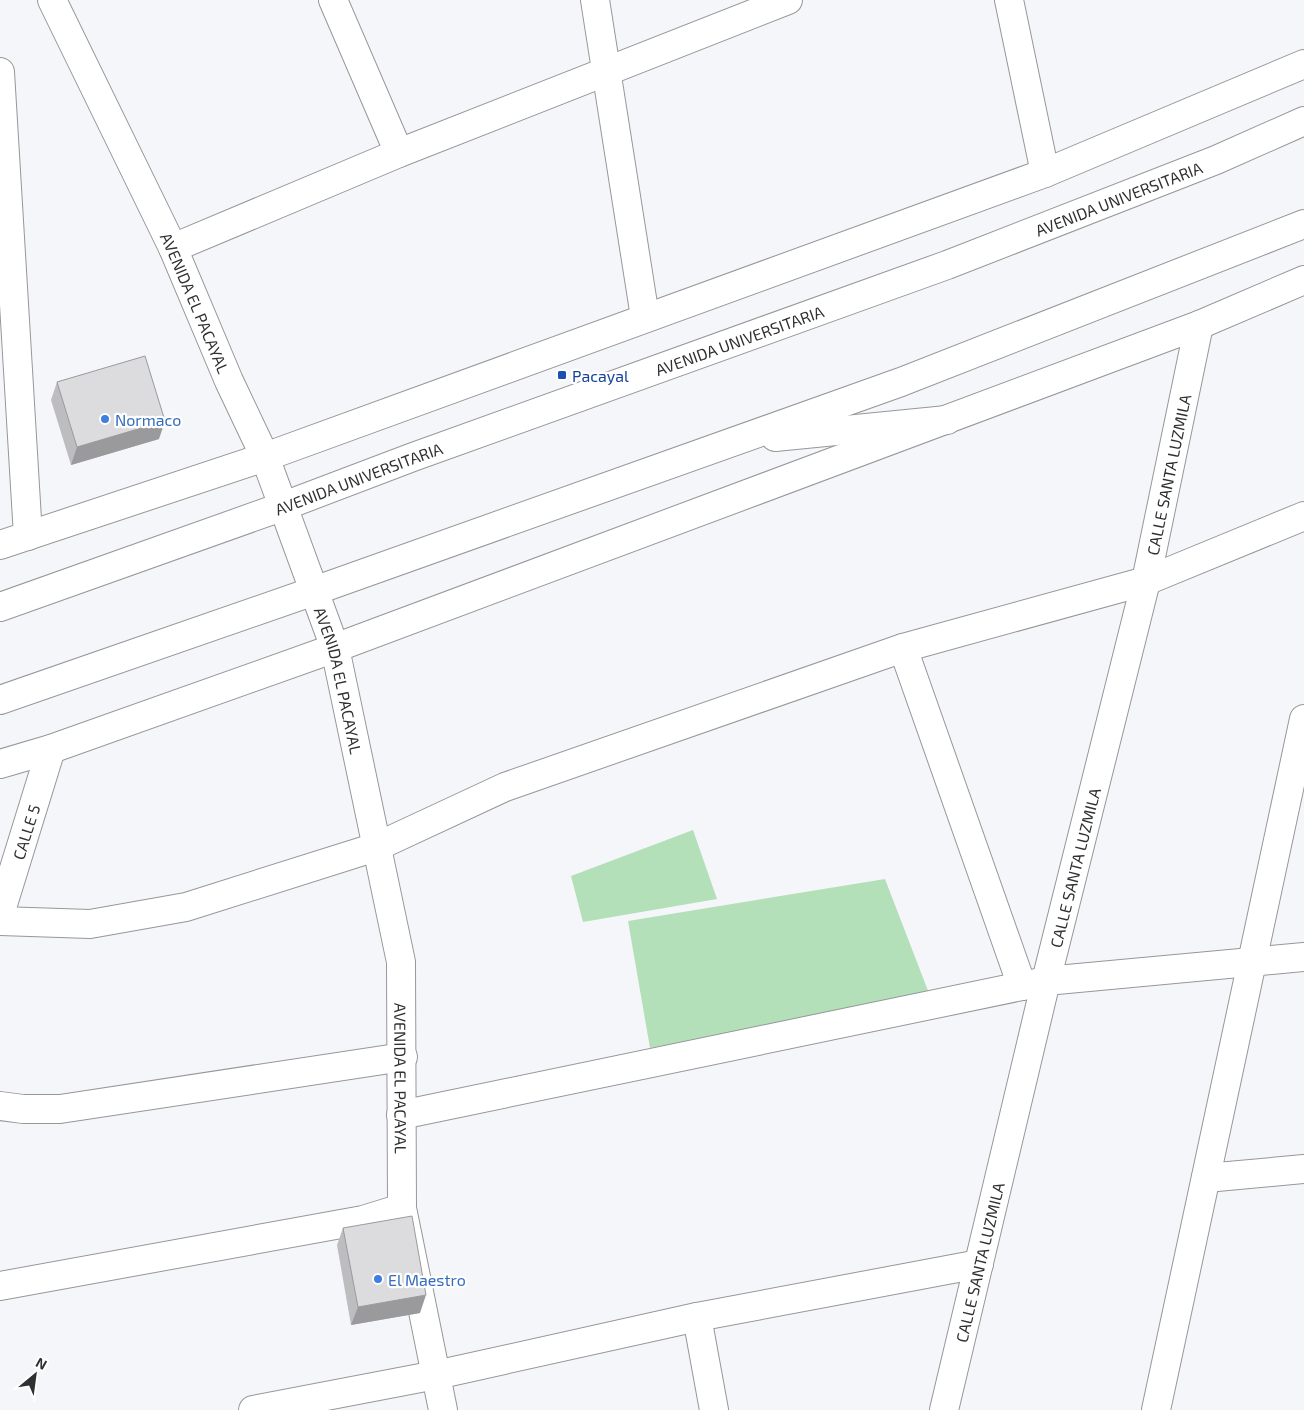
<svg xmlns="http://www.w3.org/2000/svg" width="1304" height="1410" font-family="'Exo 2',sans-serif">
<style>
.green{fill:#b3e0b8}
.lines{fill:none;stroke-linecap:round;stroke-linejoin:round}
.street-casing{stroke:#96979a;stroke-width:30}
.secondary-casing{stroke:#96979a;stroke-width:30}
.street{stroke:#fff;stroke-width:28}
.secondary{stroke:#fff;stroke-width:28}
.wall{fill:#bdbcbf}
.shaded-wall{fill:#9a999b}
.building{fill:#dcdbde;stroke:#9a999b}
.transit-dot{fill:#1a4fb4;stroke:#fff;stroke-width:2}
.shop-dot{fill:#3f7fe0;stroke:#fff;stroke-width:2}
.labels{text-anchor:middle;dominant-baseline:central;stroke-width:4.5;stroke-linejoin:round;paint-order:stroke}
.street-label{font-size:16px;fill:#2f3031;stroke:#fff}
.transit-label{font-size:16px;fill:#164399;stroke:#fff;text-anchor:start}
.shop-label{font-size:16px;fill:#366cbe;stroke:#fff;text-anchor:start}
</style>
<rect width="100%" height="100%" fill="#f5f6f9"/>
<g class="green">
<path d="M693,830L717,899L583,922L571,876Z"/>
<path d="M885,879L930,996L650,1048L628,921Z"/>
</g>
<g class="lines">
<g class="street-casing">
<g id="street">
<path d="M333,0L399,153"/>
<path d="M595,0L645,317"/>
<path d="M1009,0L1045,173"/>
<path d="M0,72L28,536"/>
<path d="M173,248L399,153L788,0"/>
<path d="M0,545L265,457L1045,173L1304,64"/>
<path d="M903,648L1022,986"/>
<path d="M0,764L51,749L335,648L1199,325L1304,280"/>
<path id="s1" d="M0,914L51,749"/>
<path d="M0,921L90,924L186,907L376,847L505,787L903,648L1146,581L1304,516"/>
<path d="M0,1106L23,1109H60L403,1057"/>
<path d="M401,1115L1046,981L1304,957"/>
<path d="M1206,1178L1304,1169"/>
<path d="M0,1286L363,1220L402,1208"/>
<path d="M697,1317L714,1410"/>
<path d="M253,1410L436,1375L697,1317L979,1264"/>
<path id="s2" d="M944,1410L1046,981L1146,581L1199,325"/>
<path d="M1156,1410L1304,719"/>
</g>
</g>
<g class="secondary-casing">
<g id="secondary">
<path id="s3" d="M52,0L173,248L229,381L265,457L335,648L401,962L402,1208L443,1410"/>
<path d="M775,437L947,420"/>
<path id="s4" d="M0,607L284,506L413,457L947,265L1216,160L1304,121"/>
<path d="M0,700L314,591L901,382L1304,224"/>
</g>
</g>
<use href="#street" class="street"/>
<use href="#secondary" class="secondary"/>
</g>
<g class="wall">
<path d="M57,382L159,439L71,465L51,400Z"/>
<path d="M343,1228L420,1313L351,1325L337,1245Z"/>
</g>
<g class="shaded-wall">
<path d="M165,421L159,439L71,465L77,447Z"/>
<path d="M426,1295L420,1313L351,1325L358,1307Z"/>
</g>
<g class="building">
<path d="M145,356L165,421L77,447L57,382Z"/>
<path d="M412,1216L426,1295L358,1307L343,1228Z"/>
</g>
<rect class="transit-dot" x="557" y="370" width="10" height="10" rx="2.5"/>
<g class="shop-dot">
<circle cx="105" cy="419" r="5"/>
<circle cx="378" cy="1279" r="5"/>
</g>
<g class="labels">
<g class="street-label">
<text stroke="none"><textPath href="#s4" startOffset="1191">AVENIDA UNIVERSITARIA</textPath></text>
<text stroke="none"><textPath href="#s3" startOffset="335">AVENIDA EL PACAYAL</textPath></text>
<text stroke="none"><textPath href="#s4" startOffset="786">AVENIDA UNIVERSITARIA</textPath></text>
<text stroke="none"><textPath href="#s2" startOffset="962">CALLE SANTA LUZMILA</textPath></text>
<text stroke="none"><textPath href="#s4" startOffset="381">AVENIDA UNIVERSITARIA</textPath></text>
<text stroke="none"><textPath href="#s3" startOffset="740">AVENIDA EL PACAYAL</textPath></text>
<text stroke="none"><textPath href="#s1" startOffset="86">CALLE 5</textPath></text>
<text stroke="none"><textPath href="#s2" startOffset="558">CALLE SANTA LUZMILA</textPath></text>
<text stroke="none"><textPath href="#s3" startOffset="1145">AVENIDA EL PACAYAL</textPath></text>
<text stroke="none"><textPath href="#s2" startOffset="152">CALLE SANTA LUZMILA</textPath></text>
</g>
<g class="transit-label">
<text x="572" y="375">Pacayal</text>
</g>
<g class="shop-label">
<text x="115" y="419">Normaco</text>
<text x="388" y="1279">El Maestro</text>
</g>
</g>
<g transform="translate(35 1375) rotate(29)" stroke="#ffffff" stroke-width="4" paint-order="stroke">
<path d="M0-4L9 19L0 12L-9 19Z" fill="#2f3031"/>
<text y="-8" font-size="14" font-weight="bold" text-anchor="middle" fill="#2f3031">N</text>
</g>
</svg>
